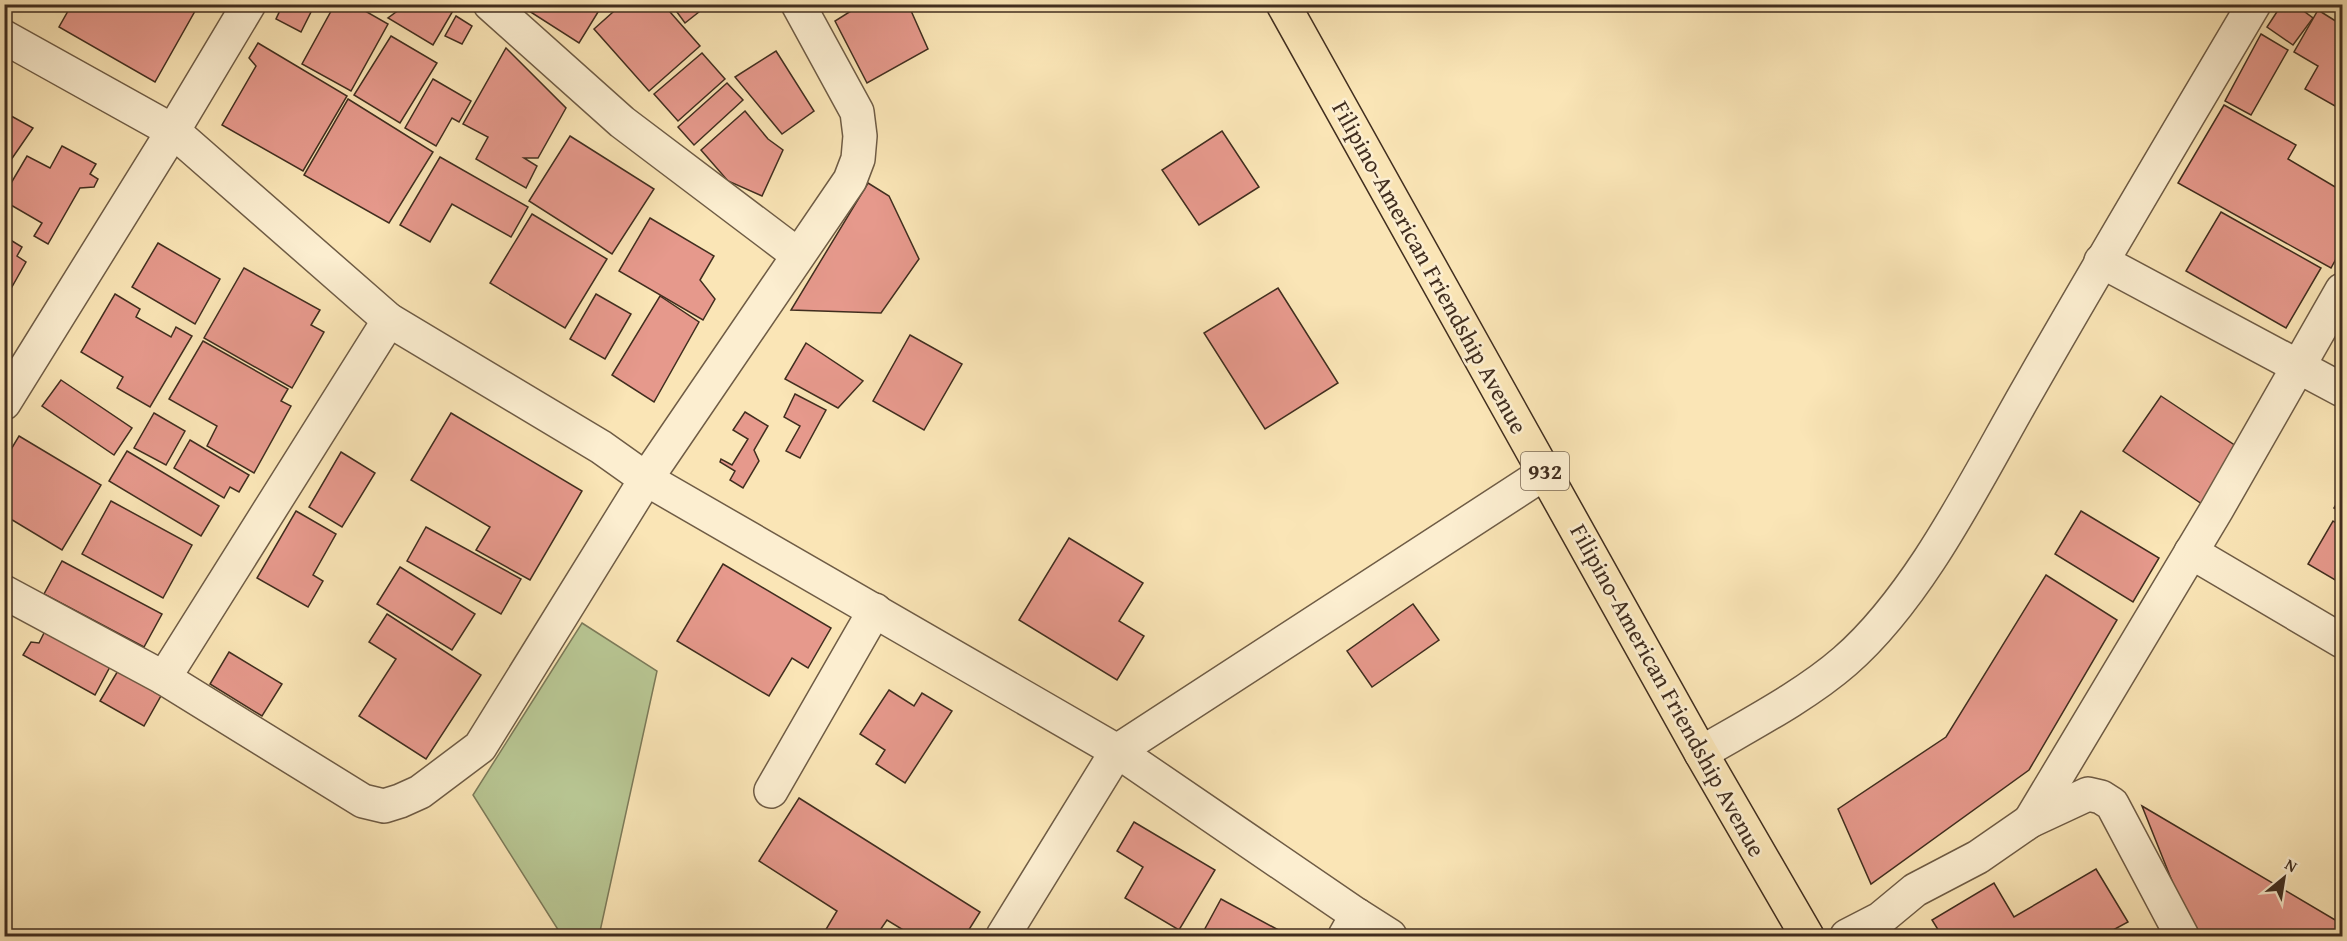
<svg xmlns="http://www.w3.org/2000/svg" width="2347" height="941" font-family="'Gentium Book Plus',serif">
<style>
.green{fill:#b8c693;stroke:#7c7a59;stroke-width:1.5}
.building{fill:#e6998c;stroke:#412e1f;stroke-width:1.5}
.lines{fill:none;stroke-linecap:round;stroke-linejoin:round}
.minor-casing{stroke:#6f5c45;stroke-width:36}
.major-casing{stroke:#412e1f;stroke-width:36}
.minor{stroke:#fceed0;stroke-width:33}
.major{stroke:#fae5b6;stroke-width:33}
.labels{text-anchor:middle;dominant-baseline:central;stroke-width:5;stroke-linejoin:round;paint-order:stroke}
.shield{fill:#fceed0;stroke:#796854;stroke-width:1.5}
.shield-label{font-size:22px;font-weight:bold;fill:#412e1f}
.street-label{font-size:24px;fill:#412e1f;stroke:#fceed0}
</style>
<rect width="100%" height="100%" fill="#fae5b6"/>
<filter id="stains"><feTurbulence type="fractalNoise" baseFrequency=".00333" numOctaves="4"/><feColorMatrix values="0 0 0 0 .2 0 0 0 0 .09 0 0 0 0 .02 0 0 0 .5 -.17"/></filter>
<radialGradient id="worn" r=".72"><stop offset=".6" stop-color="#630" stop-opacity="0"/><stop offset="1" stop-color="#630" stop-opacity=".3"/></radialGradient>
<path class="green" d="M582,623L657,671L599,936H562L473,795Z"/>
<g class="building">
<path d="M72,4H199L155,82L59,27Z"/>
<path d="M283,4H301L312,10L301,32L276,19Z"/>
<path d="M335,4H353L388,24L351,91L302,64Z"/>
<path d="M378,4H397L389,11Z"/>
<path d="M407,4L415,9L418,4H451L454,9L433,45L388,18Z"/>
<path d="M533,4H603L579,43L529,11Z"/>
<path d="M622,4H663L700,46L649,91L594,29Z"/>
<path d="M671,4H709L685,23Z"/>
<path d="M862,4H908L928,49L867,83L835,21Z"/>
<path d="M2282,4H2294L2313,18L2293,45L2267,27Z"/>
<path d="M2318,10L2342,25V110L2305,89L2318,66L2294,52Z"/>
<path d="M456,16L472,26L462,44L445,36Z"/>
<path d="M2261,34L2288,50L2251,115L2225,101Z"/>
<path d="M391,36L437,63L400,123L354,95Z"/>
<path d="M258,43L347,96L303,171L222,125L256,66L249,58Z"/>
<path d="M506,48L566,108L538,158H524L537,166L526,188L476,159L488,137L463,124Z"/>
<path d="M776,51L814,111L782,134L735,77Z"/>
<path d="M702,53L725,79L678,121L654,94Z"/>
<path d="M433,79L471,101L459,122L452,118L436,146L405,128Z"/>
<path d="M727,83L743,100L694,145L678,127Z"/>
<path d="M348,99L433,152L389,223L304,175Z"/>
<path d="M2224,105L2296,145L2288,159L2342,191V248L2331,268L2178,183Z"/>
<path d="M745,111L768,139L783,150L762,196L728,181L701,150Z"/>
<path d="M4,112L33,128L4,170Z"/>
<path d="M1222,131L1259,187L1199,225L1162,170Z"/>
<path d="M570,136L654,189L612,254L529,201Z"/>
<path d="M62,146L96,164L90,174L98,179L94,187L80,188L48,244L34,236L42,223L4,201V195L27,156L50,168Z"/>
<path d="M440,157L528,207L511,237L452,204L430,242L400,225Z"/>
<path d="M868,183L889,196L919,259L881,313L791,310Z"/>
<path d="M2221,212L2321,268L2286,328L2186,271Z"/>
<path d="M532,214L607,259L565,328L490,283Z"/>
<path d="M650,218L714,256L700,280L715,299L703,320L619,271Z"/>
<path d="M4,236L22,247L17,256L26,262L4,301Z"/>
<path d="M158,243L220,279L195,324L132,287Z"/>
<path d="M244,268L320,310L311,325L324,332L292,388L204,338Z"/>
<path d="M1278,288L1338,383L1265,429L1204,333Z"/>
<path d="M115,294L140,309L136,317L171,337L176,327L192,336L150,407L117,388L123,377L81,352Z"/>
<path d="M596,294L631,314L605,359L570,339Z"/>
<path d="M660,296L699,322L654,402L612,375Z"/>
<path d="M910,335L962,364L924,430L873,401Z"/>
<path d="M203,341L288,389L281,401L291,406L254,473L207,446L217,426L169,399Z"/>
<path d="M806,343L863,381L838,408L785,379Z"/>
<path d="M61,380L132,428L114,455L42,406Z"/>
<path d="M795,394L826,410L800,458L786,451L800,426L784,417Z"/>
<path d="M2161,396L2239,448L2202,504L2123,451Z"/>
<path d="M745,412L768,426L754,450L759,461L743,488L730,480L735,471L720,462L721,459L732,465L748,439L733,430Z"/>
<path d="M154,413L185,431L166,465L134,448Z"/>
<path d="M451,413L582,491L530,580L476,550L490,527L411,480Z"/>
<path d="M19,436L101,485L62,550L4,515V461Z"/>
<path d="M190,440L249,475L239,492L230,487L224,498L174,468Z"/>
<path d="M127,451L219,506L201,536L109,481Z"/>
<path d="M341,452L375,473L342,527L309,507Z"/>
<path d="M2342,494V513L2334,508Z"/>
<path d="M111,501L192,545L163,598L82,554Z"/>
<path d="M296,511L336,534L313,575L323,581L308,607L257,578Z"/>
<path d="M2081,511L2159,558L2133,602L2055,554Z"/>
<path d="M2333,521L2342,527V584L2308,564Z"/>
<path d="M426,527L521,579L501,614L407,561Z"/>
<path d="M1069,538L1143,583L1119,621L1144,636L1117,680L1019,620Z"/>
<path d="M62,561L162,614L144,647L44,594Z"/>
<path d="M723,564L831,628L808,668L792,658L769,696L677,641Z"/>
<path d="M400,567L475,614L452,650L377,604Z"/>
<path d="M2046,575L2117,620L2029,770L1871,884L1838,809L1946,737Z"/>
<path d="M1413,604L1439,640L1372,687L1347,651Z"/>
<path d="M387,614L481,675L426,759L359,716L396,659L369,642Z"/>
<path d="M47,627L112,663L95,695L23,655L31,642L39,643Z"/>
<path d="M229,652L282,684L262,716L210,684Z"/>
<path d="M119,669L162,694L144,726L100,701Z"/>
<path d="M889,690L914,706L922,693L952,711L905,783L876,764L885,750L860,734Z"/>
<path d="M799,798L980,912L965,936H913L887,920L876,936H833L825,931L837,911L759,861Z"/>
<path d="M2142,806L2342,924V936H2194Z"/>
<path d="M1134,822L1215,870L1179,930L1125,898L1143,867L1117,851Z"/>
<path d="M2096,869L2128,922L2102,936H1942L1932,920L1994,883L2014,917Z"/>
<path d="M1221,899L1284,933L1281,936H1201Z"/>
</g>
<g class="lines">
<g class="minor-casing">
<g id="minor">
<path d="M490,4L622,122L798,255"/>
<path d="M4,37L173,131L389,320L601,447L646,479L1117,751L1357,915"/>
<path d="M2101,261L2342,390"/>
<path d="M4,403L173,131L249,4"/>
<path d="M2191,552L2342,641"/>
<path d="M4,592L164,678L363,801L384,806L400,801L420,792L480,747L646,479L850,180L858,159L860,136L857,112L798,4"/>
<path d="M164,678L389,320"/>
<path d="M1701,753C1747,726 1805,696 1845,661C1922,594 1979,474 2030,386C2103,258 2179,131 2254,4"/>
<path d="M771,791L875,610"/>
<path d="M2030,821L2217,509L2342,290"/>
<path d="M1003,936L1117,751L1546,472"/>
<path d="M1345,936L1357,915L1390,936"/>
<path d="M1847,936L1880,919L1915,890L1978,857L2030,821L2088,794L2101,797L2112,804L2182,936"/>
</g>
</g>
<g class="major-casing">
<path id="major" d="M1283,4L1701,753L1807,936"/>
</g>
<use href="#minor" class="minor"/>
<use href="#major" class="major"/>
</g>
<g class="labels">
<rect class="shield" x="1521" y="452" width="48" height="38" rx="4.5"/>
<g class="shield-label">
<text x="1545" y="471">932</text>
</g>
<g class="street-label">
<text transform="translate(1430 267) rotate(61)">Filipino-American Friendship Avenue</text>
<text transform="translate(1668 690) rotate(61)">Filipino-American Friendship Avenue</text>
</g>
</g>
<rect width="2347" height="941" fill="none" stroke="#fae5b6" stroke-width="24"/>
<rect x="6" y="6" width="2335" height="929" fill="none" stroke="#412e1f" stroke-width="3"/>
<rect x="12" y="12" width="2323" height="917" fill="none" stroke="#412e1f" stroke-width="1.5"/>
<g transform="translate(2284 878) rotate(30)" stroke="#fceed0" stroke-width="4.5" paint-order="stroke">
<path d="M0-4.5L10 22L0 15L-10 22Z" fill="#412e1f"/>
<text y="-9" font-size="16" font-weight="bold" text-anchor="middle" fill="#412e1f">N</text>
</g>
<rect width="100%" height="100%" filter="url(#stains)"/>
<rect width="100%" height="100%" fill="url(#worn)"/>
</svg>
